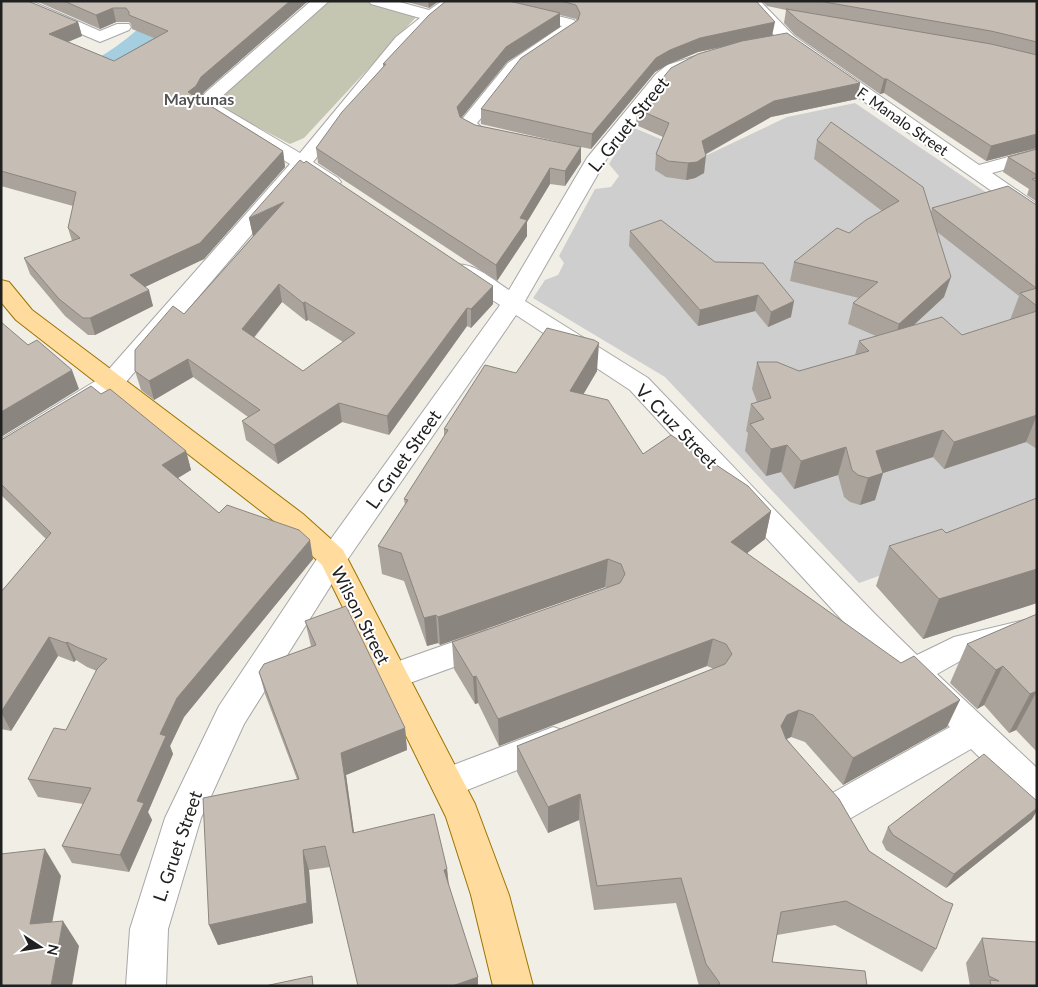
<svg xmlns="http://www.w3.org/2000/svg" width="1038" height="987" font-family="Lato,sans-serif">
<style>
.religious{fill:#cecece}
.construction{fill:#c5c6b1}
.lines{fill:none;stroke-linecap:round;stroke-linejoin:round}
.river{fill:#a5cee0;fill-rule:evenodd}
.minor-casing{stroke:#a7a7a7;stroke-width:2}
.major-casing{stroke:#9c7400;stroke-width:2}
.minor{fill:#fff;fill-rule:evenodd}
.major{fill:#ffdc9d;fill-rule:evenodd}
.wall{fill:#aaa39c;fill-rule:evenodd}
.shaded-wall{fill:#8b857f}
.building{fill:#c6beb5;stroke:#8b857f;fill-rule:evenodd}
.labels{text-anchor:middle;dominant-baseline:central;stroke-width:4;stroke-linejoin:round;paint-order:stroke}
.far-street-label{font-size:15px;fill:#202020;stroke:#fff}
.far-neighbourhood-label{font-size:16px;font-weight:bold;fill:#535353;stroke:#fff}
.street-label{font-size:18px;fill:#202020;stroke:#fff}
</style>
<rect width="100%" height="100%" fill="#f1eee6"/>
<path class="religious" d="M855,103L1037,227V520L859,583L665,377L533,298L545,280L558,275L564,263L559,256L595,189L611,187L619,176L609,164L632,127L703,157L787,117Z"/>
<path class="construction" d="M327,1H366L418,15L304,138L290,144L213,104Z"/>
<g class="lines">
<path class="river" d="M172,1H210L206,8C180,26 160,50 134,67C95,93 46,98 1,106V84C34,78 68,74 98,58C125,43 147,20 172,1Z"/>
<g class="minor-casing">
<g id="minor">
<path d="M9,1H31L100,31L117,24H129L131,27L129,30L100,42L11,4Z"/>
<path d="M311,1H329L219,99L217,104L300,153L396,37L420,18L371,4L369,1H396L429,10L442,1H461L408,45L313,162L338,178L341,182L338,186C324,190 315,180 304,173L120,389L10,457L1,460V439L102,377L290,164L204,113L199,104L205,93Z"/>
<path d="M470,1H498L574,20L578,26L576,33L520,71L477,123L482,128L506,133L508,137L506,141C492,144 462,139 459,123L508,63L562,26L472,4Z"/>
<path d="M743,1H760L794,36L979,165L1037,149V161L992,173L1037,204V220L1030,218L782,44Z"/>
<path d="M699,55L705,56L708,60L705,64L679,73L668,82L606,160L525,301L648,378L875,614L917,655L954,637L1037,617V641L962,660L937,674L1037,768V806L1025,802L971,749L851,818L839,823L827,818L821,807L827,796L950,727L853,632L630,390L516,315L343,566L244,724L201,818L168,929L166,986H126L130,929L165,818L219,706L323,550L500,305L454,275L451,270L454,265C473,261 493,280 509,290L587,158L656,74L667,65Z"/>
<path d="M487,630L498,633L503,642L498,651L393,689L382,685L377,676L382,667Z"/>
<path d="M553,727L565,731L570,741L565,751L447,798L435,794L430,783L435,772Z"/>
</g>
</g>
<g class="major-casing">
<path id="major" d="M1,280L9,282L32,310L303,514L343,550L475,804L509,895L533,986H493L471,895L446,817L322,565L283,528L16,320L1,302Z"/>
</g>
<use href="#minor" class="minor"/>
<use href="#major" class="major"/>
</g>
<g class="wall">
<path d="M1,1L78,22L82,36L68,42L114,61L154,38L132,29L131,24L129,22H116L100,29L36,1H308L204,92L200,99L283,151L285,167L204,259L145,287L153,306L95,335H88L65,316L30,274L24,258L72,241L68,228L73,206L1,186Z"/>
<path d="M404,1H439L429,8Z"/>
<path d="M446,1H756L772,36L860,83L857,99L771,117L705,155L704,173L695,178L686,180L666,177L655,170L656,154L663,137L636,125L637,109L721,47L698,52L669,64L655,72L591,149L581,147V162L565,186L550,184L527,222V236L497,281L318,163L316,148L383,67V64ZM560,15L576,19L577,21L481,109V124L581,147L475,125L461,118L507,62L560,27Z"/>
<path d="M762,1H1037V148L986,161L884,93L880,94L795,35L784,23L786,10L767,6Z"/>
<path d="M817,140L931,212L932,208L1037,204V449L1026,442L944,469L933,457L883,473L875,500L860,505L850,502L844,497L838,475L794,489L781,472L766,476L745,451L748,433L746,431L751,404L757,402L752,389L757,362L799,371L855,355L859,341L876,336L848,324L853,303L859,298L790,281L794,262L849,233L882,211L814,159ZM936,231L1019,296L1010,320L962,335L913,326L944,297Z"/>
<path d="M1037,149V202L1027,195L1029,189L1003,172L1008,157Z"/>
<path d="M249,218L493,304L471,328L467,326L389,435L342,422L278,464L246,440L242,421L248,417L193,377L154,400L141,390L135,371L254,235L253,236ZM282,302L306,321L308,320L343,342L303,371L254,338Z"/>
<path d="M630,231L715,262L791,317L768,327L755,311L698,326L629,246Z"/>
<path d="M597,371L583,394L643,454L771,511L765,539L747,553L947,727L843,785L805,742L791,737L787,739L869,851L936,949L922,972L835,925L777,935L772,962L867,986H699L676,903L594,910L579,820L548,833L517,772V746L714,669L707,666L499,746L478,703L475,704L454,669L452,642L607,588L605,587L440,645L438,643L427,646L404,581L382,574L378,546L405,505L404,499L444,437V429L516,373Z"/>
<path d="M101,394L186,451L191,470L178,478L219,513L313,559L184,717L170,746L173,754L148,812L152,820L129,872L72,863L62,846L83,804L38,797L28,779L66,730L97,671L87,667L76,660L74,662L58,656L11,731L1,729V592L46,539L1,495V440Z"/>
<path d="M1037,498V603L923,639L876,586L889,546L946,533Z"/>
<path d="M1037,614V752L1016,730L1009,733L984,705L977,709L950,683L967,644Z"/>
<path d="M305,621L405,728L407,750L346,775L354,833L447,869L449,885L330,867L309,870L313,923L218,945L209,925L297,779L265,694L259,672L311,646Z"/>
<path d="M1032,819L946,888L886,850L882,842L888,827Z"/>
<path d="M982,938L1037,986H970L966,963Z"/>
</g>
<g class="shaded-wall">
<path d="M290,1H308L204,92L199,101L188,92L201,77Z"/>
<path d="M428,1H439L429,8Z"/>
<path d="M113,8L116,22L100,29L96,15Z"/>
<path d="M560,13V27L507,62L458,122L457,107L506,47Z"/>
<path d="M78,22L82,36L53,48L49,34Z"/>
<path d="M775,22L772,36L698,52L669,64L655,72L591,149L592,134L656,58L670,50L700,38Z"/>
<path d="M884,79H887L884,93L880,94Z"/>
<path d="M860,83L857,99L771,117L700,157L702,141L774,101Z"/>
<path d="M1037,134V148L986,161L991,146Z"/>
<path d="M581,147V162L565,186V171Z"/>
<path d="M283,151L285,167L204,259L134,292L130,275Z"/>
<path d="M706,156L704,173L695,178L686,180L688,163Z"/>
<path d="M550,168V184L527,222V236L497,281L496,265L520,218Z"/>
<path d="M284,202L287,220L253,236L249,218Z"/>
<path d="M951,277L944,297L893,344L899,324Z"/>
<path d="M279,284L282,302L245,348L242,329Z"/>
<path d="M493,286V304L471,328V309Z"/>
<path d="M149,290L153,306L95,335L90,318Z"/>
<path d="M758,295L755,311L698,326L700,310Z"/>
<path d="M794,301L791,317L768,327L771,312Z"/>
<path d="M305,302L308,320L306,321L303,303Z"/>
<path d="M467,308V326L389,435L387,416Z"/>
<path d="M599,343L597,371L569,419L570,391Z"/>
<path d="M188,359L193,377L154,400L149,381Z"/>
<path d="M72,370L79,389L1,437V412Z"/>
<path d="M339,403L342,422L278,464L274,445Z"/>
<path d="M1037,415L1026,442L944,469L954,442Z"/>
<path d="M943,430L933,457L883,473L875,500L860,505L876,451Z"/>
<path d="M787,445L781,472L766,476L771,449Z"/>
<path d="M846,447L838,475L794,489L801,461Z"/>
<path d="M186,451L191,470L168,484L162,465Z"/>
<path d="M771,511L765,539L726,570L731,542Z"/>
<path d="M310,540L313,559L184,717L170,746L173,754L148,812L152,820L129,872L120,855L137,801L160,734L177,698Z"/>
<path d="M608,559L605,587L440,645L438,617Z"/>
<path d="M1037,569V603L923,639L939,599Z"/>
<path d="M436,615L438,643L427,646L424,618Z"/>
<path d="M49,637L58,656L11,731L1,712Z"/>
<path d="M713,639L707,666L499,746L498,719Z"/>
<path d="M67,642L76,660L74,662L66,643Z"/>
<path d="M1003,666L984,705L977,709L996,670Z"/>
<path d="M476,676L478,703L475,704L473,677Z"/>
<path d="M1037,691L1016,730L1009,733L1030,694Z"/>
<path d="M960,700L947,727L843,785L853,758Z"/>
<path d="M799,710L791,737L779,742L781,726L787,715Z"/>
<path d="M405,728L407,750L346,775L357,854L353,833L341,753Z"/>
<path d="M580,794L579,820L548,833V807Z"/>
<path d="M1037,808V811L1032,819L946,888L954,874Z"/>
<path d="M45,849L61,876L47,950L30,924Z"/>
<path d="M303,850L309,870L313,923L218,945L209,925Z"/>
<path d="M447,869L449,890L444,870Z"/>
<path d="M63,921L79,946L72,986H51Z"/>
<path d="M478,977V986H452Z"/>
</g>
<g class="building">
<path d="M1,1H28L78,22L49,34L114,61L168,31L129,15V12L126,8H113L96,15L64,1H290L201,77L196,86L188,92L283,151L200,243L130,275L149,290L90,318H83L59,299L24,258L80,238L68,228L76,192L1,171Z"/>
<path d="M446,1H509L560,13L506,47L457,107L460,117L475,125L581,147L565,171L550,168L520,218L527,220L496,265L316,148L342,112L386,64H383L429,15Z"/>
<path d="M561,1H756L775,22L700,38L670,50L656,58L592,134L481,109L521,58L578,20L580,13L576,5Z"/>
<path d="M819,1H1037V42L991,31Z"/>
<path d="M786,9L991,44L1037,55V134L991,146L887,79H884L798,20Z"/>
<path d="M787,33L860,83L774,101L702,141L706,156L697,162L688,163L668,161L656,154L669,123L637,109L671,68L698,54L742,41Z"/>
<path d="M831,122L923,187L951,277L899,324L853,303L878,282L794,262L837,228L849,233L866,220L899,201L817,140Z"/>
<path d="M1037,149V175L1008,157Z"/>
<path d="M300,160L304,163L306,161L493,286L471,309L467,308L387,416L339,403L274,445L242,421L260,410L188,359L149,381L135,371V350L173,306L184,314L284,202L249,218ZM279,284L303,303L305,302L355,333L303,371L242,329Z"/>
<path d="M1037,178V182L1032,179Z"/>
<path d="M1008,186L1035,204H1037L1036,288L932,208Z"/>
<path d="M661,220L715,262L763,263L794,301L771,312L758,295L700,310L630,231Z"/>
<path d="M1037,288V306L1020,293Z"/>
<path d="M1037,311V415L954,442L943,430L876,451L883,473L868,478L858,475L852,470L846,447L801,461L787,445L771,449L750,424L764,419L751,404L771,398L757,362H777L799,371L869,351L859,341L942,317L962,335Z"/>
<path d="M1,322L28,345L37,340L72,370L1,412Z"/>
<path d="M547,328L594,340L599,343L570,391L608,400L643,454L671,435L748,486L771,511L731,542L901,663L914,656L960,700L853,758L813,715L799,710L787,715L781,726L786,739L839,799L869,851L945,901L953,904L936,949L846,901L781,912L772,962L865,971L867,986H720L719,982L706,964L681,878L597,886L580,794L548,807L517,746L725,664L732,654L726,644L713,639L498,719L476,676L473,677L452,642L620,583L625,574L621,564L608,559L438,617L436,615L424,618L401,553L378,546L408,500L404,499L448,430L444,429L485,365L516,373Z"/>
<path d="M91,386L101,394L110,389L186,451L162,465L219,513L227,505L299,530L310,540L177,698L160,734L166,736L137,801L144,803L120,855L62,846L91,788L28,779L54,728L66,730L97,669L107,659L79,648L67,642L66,643L49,637L1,712V592L51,533L1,484V440Z"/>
<path d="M1037,498V569L939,599L889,546L942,529L946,533Z"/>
<path d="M346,606L405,728L341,753L353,833L434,814L447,869L444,870L478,977L452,986H358L325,846L303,850L307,903L209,925L203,798L299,779L259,672L264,664L316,645L305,621Z"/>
<path d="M1037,614V691L1030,694L1003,666L996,670L967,644Z"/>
<path d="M984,754L1037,801V808L954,874L893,835L888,827Z"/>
<path d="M45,849L30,924L63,921L51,986H1V854Z"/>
<path d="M982,938L1037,942V986H991L990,980L999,981L989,976Z"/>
<path d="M312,976L313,986H265Z"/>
</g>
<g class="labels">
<g class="far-street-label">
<text transform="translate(903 121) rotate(35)">F. Manalo Street</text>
</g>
<g class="far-neighbourhood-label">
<text x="199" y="98">Maytunas</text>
</g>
<g class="street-label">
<text transform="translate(628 124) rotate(-51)">L. Gruet Street</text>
<text transform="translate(677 426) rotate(46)">V. Cruz Street</text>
<text transform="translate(403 459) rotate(-55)">L. Gruet Street</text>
<text transform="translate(361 615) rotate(63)">Wilson Street</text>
<text transform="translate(177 846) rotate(-71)">L. Gruet Street</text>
</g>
</g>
<rect width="1038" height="987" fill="none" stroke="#202020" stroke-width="5"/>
<g transform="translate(40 947) rotate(102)" stroke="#ffffff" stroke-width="4" paint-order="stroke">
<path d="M0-4L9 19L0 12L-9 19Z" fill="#202020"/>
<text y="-8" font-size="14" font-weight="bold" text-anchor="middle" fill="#202020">N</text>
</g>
</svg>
